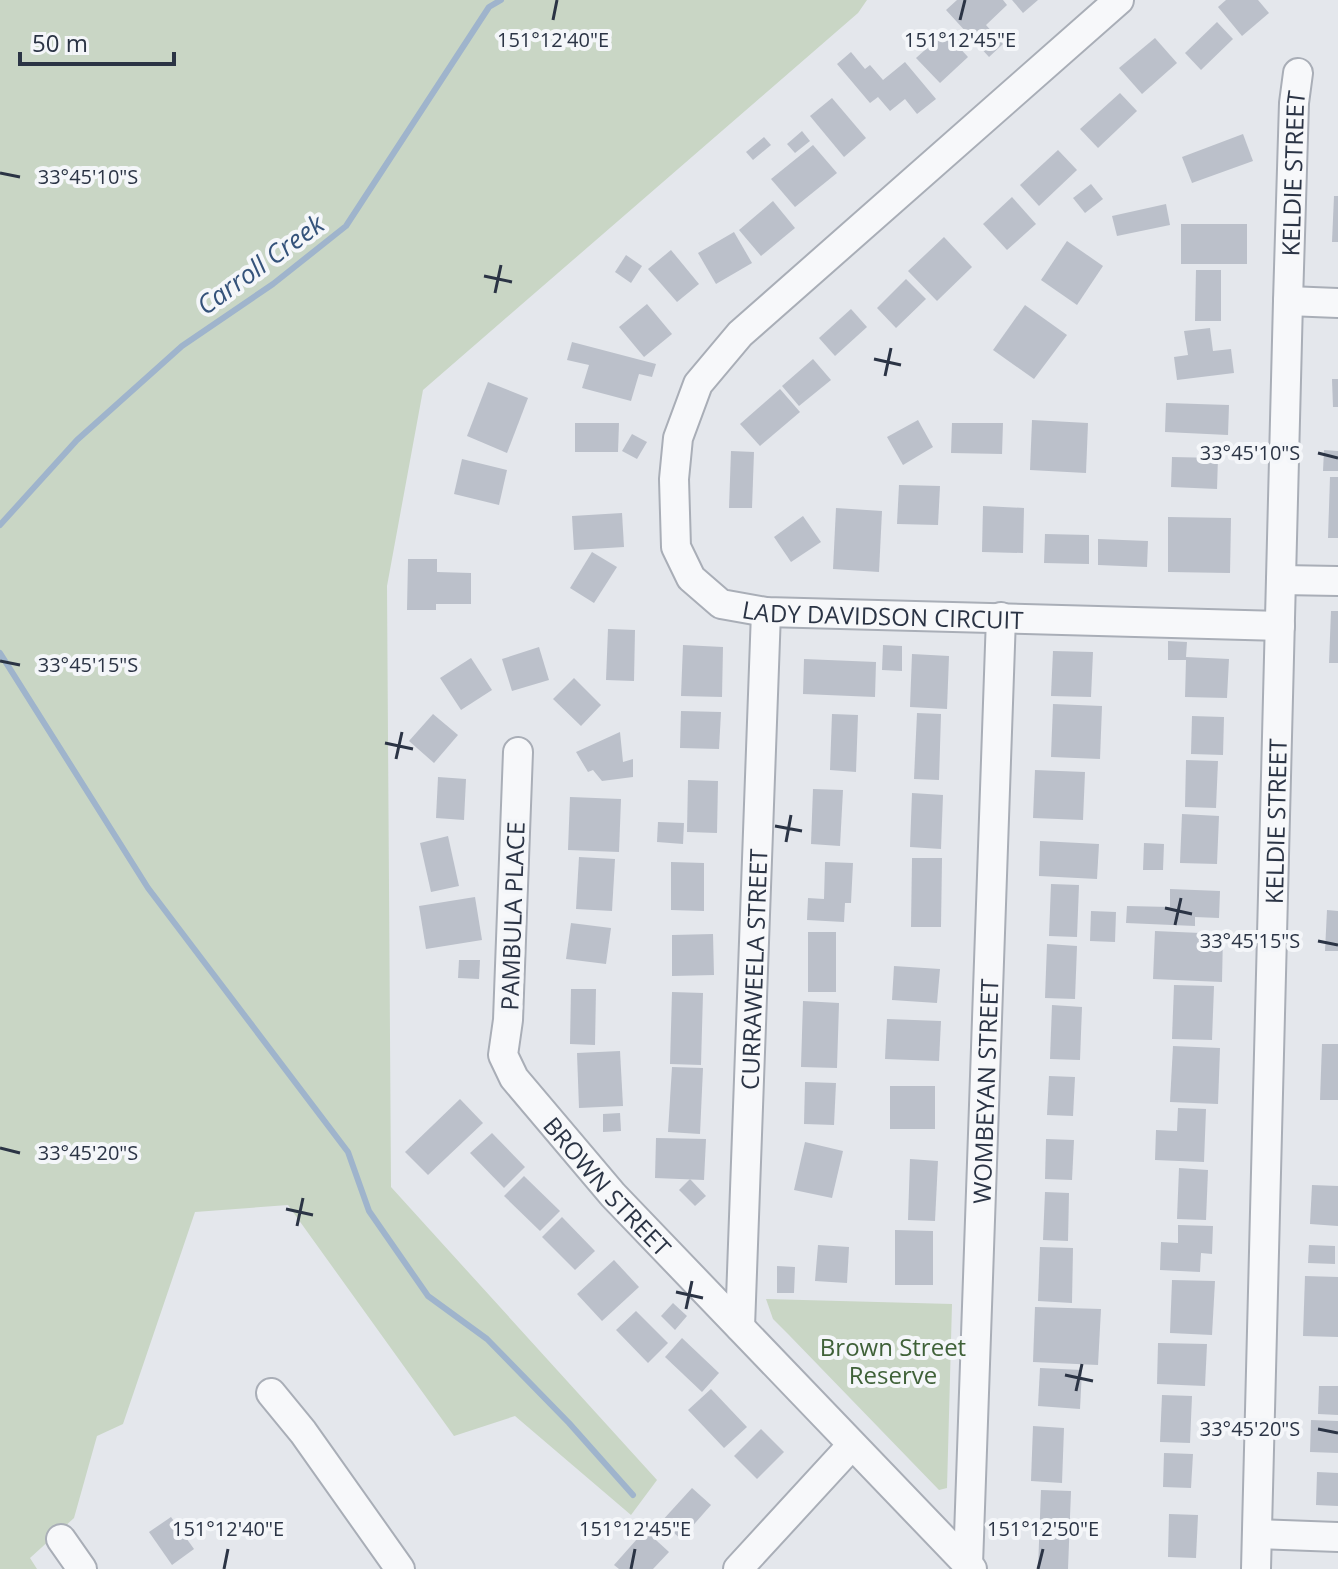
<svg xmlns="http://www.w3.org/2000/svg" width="1338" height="1569" font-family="'Open Sans',sans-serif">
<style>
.green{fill:#c9d6c5}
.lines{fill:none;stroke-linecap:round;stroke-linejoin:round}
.stream{stroke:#9fb4cc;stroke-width:6}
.building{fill:#bbc0ca}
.minor-casing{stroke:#a9aeb7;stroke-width:32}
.minor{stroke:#f7f8fa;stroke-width:28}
.ticks{fill:none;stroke:#2b3445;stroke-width:3}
.labels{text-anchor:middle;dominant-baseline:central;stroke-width:8;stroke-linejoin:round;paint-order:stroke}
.street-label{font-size:24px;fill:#2b3445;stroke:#f4f6f9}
.park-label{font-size:24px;fill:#3f6138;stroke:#f4f6f9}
.water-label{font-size:26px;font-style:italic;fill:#34527a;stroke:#f4f6f9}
.ticks-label{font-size:20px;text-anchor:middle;fill:#2b3445;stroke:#f4f6f9;stroke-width:8;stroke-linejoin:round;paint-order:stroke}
</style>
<rect width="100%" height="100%" fill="#e4e7ec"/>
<g class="green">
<path d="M0,0H867L858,13L423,390L387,586L391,1187L657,1480L631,1515L515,1416L454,1436L288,1205L195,1212L123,1424L97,1436L74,1518L30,1558L37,1569H0Z"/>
<path d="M766,1299L952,1304L947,1488L939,1490L789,1335L773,1319Z"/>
</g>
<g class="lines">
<g class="stream">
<path d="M0,525L77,440L182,346L273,284L346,226L489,7L501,0"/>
<path d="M0,653L148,888L348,1152L369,1211L428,1296L487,1339L569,1423L633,1495"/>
</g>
</g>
<g class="building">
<path d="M957,0H1003L1007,5L986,25L1003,44L989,57L946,10Z"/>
<path d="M1012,0H1038L1023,13Z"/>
<path d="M1226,0H1258L1269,13L1242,36L1218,7Z"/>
<path d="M1217,22L1233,39L1201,70L1185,53Z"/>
<path d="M945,32L968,57L940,83L916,58Z"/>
<path d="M1155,38L1177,63L1142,94L1119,68Z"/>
<path d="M851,52L865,69L870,65L883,80L905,62L936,99L917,114L905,99L890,111L878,97L870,103L837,64Z"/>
<path d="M1120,93L1137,111L1098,148L1080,129Z"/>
<path d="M832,98L866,138L844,157L810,116Z"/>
<path d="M802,131L810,141L795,153L787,144Z"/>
<path d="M1243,134L1253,161L1192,183L1182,157Z"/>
<path d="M764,137L771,145L753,160L746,152Z"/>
<path d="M813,145L837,173L795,207L771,179Z"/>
<path d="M1058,150L1077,170L1039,206L1020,185Z"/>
<path d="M1091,184L1103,199L1085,213L1073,198Z"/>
<path d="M1334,196H1338V242H1332Z"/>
<path d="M1012,197L1036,224L1007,250L983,224Z"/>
<path d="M773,201L795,228L761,256L739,230Z"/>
<path d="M1166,204L1170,225L1117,236L1112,216Z"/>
<rect x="1181" y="224" width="66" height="40"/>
<path d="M734,232L752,263L716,284L698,253Z"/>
<path d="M944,237L972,267L937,301L908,271Z"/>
<path d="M1067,241L1103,266L1077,305L1041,280Z"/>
<path d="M671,250L699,284L677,302L648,269Z"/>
<path d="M626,255L642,266L631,283L615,272Z"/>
<path d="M1196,270H1221V321H1195Z"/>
<path d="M906,279L926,299L896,328L877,308Z"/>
<path d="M647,304L672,334L644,357L619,327Z"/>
<path d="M1025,305L1067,335L1034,379L993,350Z"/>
<path d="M851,309L867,327L835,356L819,338Z"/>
<path d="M1210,328L1213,351L1231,349L1234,373L1177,380L1174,357L1188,355L1184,331Z"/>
<path d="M572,342L656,364L652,377L639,374L631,401L582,388L589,365L567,360Z"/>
<path d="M813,359L831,380L799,406L782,386Z"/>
<path d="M1332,379H1338V407H1333Z"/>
<path d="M488,382L528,398L507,453L467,436Z"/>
<path d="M780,389L800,412L760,446L740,424Z"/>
<path d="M1166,403L1229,405L1228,435L1165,432Z"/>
<path d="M918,420L933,447L903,465L887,437Z"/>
<path d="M1032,420L1088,423L1086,473L1030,470Z"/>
<path d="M575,423H619L618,452H575Z"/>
<path d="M952,423H1003L1002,454L951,453Z"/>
<path d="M632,434L647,442L637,459L622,451Z"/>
<path d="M1324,450L1338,451V471H1323Z"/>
<path d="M731,451L754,452L752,508H729Z"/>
<path d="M1172,457L1218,458L1217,489L1171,487Z"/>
<path d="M462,459L507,470L499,505L454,494Z"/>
<path d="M1330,477H1338V538H1328Z"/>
<path d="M899,485L940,486L938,525L897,524Z"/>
<path d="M983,506L1024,508L1023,553L982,552Z"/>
<path d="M836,508L882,511L879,572L833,569Z"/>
<path d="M622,513L624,547L574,550L572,516Z"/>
<path d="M803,516L821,542L791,562L774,537Z"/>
<path d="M1168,517L1231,518L1230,573L1168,572Z"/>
<path d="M1045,534L1089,535V564L1044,563Z"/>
<path d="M1098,539L1148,541L1147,567L1098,565Z"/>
<path d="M592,552L617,567L594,603L570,588Z"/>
<path d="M408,559H437V572L471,573V604H436V610H407Z"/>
<path d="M1331,611H1338V663H1329Z"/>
<path d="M608,629L635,630L634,681L606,680Z"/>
<path d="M1168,641L1187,642L1186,657L1229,659L1227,698L1185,697L1186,660H1168Z"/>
<path d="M683,645L723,647L722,697L681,696Z"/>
<path d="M883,645L902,646V671L882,670Z"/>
<path d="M539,647L549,680L512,691L502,659Z"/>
<path d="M1053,651L1093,652L1091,697L1051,696Z"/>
<path d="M912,654L949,656L947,709L910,707Z"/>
<path d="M471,658L492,690L461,710L440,678Z"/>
<path d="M804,659L876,662L875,697L803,694Z"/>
<path d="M574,678L601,705L581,726L553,699Z"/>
<path d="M1053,704L1102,706L1100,759L1051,757Z"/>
<path d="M681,711L721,712L719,749L680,748Z"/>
<path d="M917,713L941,714L939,780L914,779Z"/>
<path d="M433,714L458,735L434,763L409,741Z"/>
<path d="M832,714L858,715L856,772L830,770Z"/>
<path d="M1192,716L1224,717L1223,755L1191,754Z"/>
<path d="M620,732L623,762L633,759V777L602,781L593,770L588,772L576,752Z"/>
<path d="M1186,760L1218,761L1216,808L1185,807Z"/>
<path d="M1035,770L1085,772L1083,820L1033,818Z"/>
<path d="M438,777L466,779L464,820L436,818Z"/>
<path d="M688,780L718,781L717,833L687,832Z"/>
<path d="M813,789L843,790L840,846L811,844Z"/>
<path d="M912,793L943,795L941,849L910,847Z"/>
<path d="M570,797L621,799L619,852L568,850Z"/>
<path d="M1182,814L1219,816L1217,864L1180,863Z"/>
<path d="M658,822L684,823L683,844L657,842Z"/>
<path d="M448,836L459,886L431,892L420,843Z"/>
<path d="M1040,841L1099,844L1097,879L1039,876Z"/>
<path d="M1144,843L1164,844L1163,870H1143Z"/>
<path d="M579,857L615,859L612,911L576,909Z"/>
<path d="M912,858H942L941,927H911Z"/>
<path d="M671,862L704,863V911L671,910Z"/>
<path d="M825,862L853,863L851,903H845L844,922L807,920L808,898L824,899Z"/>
<path d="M1051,884L1079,885L1077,937L1049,936Z"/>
<path d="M1170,889L1220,891L1219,918L1195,917V926L1126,923L1127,906L1170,907Z"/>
<path d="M475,897L482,940L426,949L419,906Z"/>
<path d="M1327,910L1338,911V951H1325Z"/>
<path d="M1091,911L1116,912L1115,942L1090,941Z"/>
<path d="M571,923L611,928L606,964L566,959Z"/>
<path d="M1155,931L1223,934L1222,982L1153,979Z"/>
<rect x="808" y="932" width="28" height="60"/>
<path d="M713,934L714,975L672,976V935Z"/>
<path d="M1047,944L1077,946L1075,999L1045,998Z"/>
<path d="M459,960H480L479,979L458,978Z"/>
<path d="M894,966L940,969L937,1003L892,1000Z"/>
<path d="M1174,985L1214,986L1212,1040L1172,1039Z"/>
<path d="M571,989H596L595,1045L570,1044Z"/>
<path d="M672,992L703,993L701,1065L670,1064Z"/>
<path d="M803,1001L839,1003L837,1068L801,1067Z"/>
<path d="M1052,1005L1082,1007L1080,1060L1050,1059Z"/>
<path d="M887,1019L941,1021L939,1061L885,1059Z"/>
<path d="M1322,1044H1338V1100H1320Z"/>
<path d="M1173,1046L1220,1048L1218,1104L1170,1102Z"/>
<path d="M620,1051L623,1106L579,1108L577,1053Z"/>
<path d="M672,1067L703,1068L700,1134L668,1132Z"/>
<path d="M1049,1076L1075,1077L1073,1116L1047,1115Z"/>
<path d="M805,1082L836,1083L834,1125L804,1124Z"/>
<rect x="890" y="1086" width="45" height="43"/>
<path d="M460,1099L483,1123L428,1175L405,1152Z"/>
<path d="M1178,1108L1206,1109L1204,1162L1155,1160L1156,1130L1177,1131Z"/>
<path d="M620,1113L621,1131L603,1132V1114Z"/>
<path d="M492,1133L525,1167L504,1188L470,1153Z"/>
<path d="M656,1138L706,1139L704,1180L655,1178Z"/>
<path d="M1046,1139L1074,1140L1072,1180L1045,1179Z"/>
<path d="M805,1142L843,1151L832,1198L794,1190Z"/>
<path d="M910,1159L938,1161L935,1221L908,1220Z"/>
<path d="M1179,1168L1208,1170L1206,1220L1177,1219Z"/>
<path d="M524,1176L560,1211L540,1231L504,1196Z"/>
<path d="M690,1179L706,1196L695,1206L679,1190Z"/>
<path d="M1312,1185L1338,1186V1226L1310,1224Z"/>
<path d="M1045,1192L1069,1193L1068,1241L1043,1240Z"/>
<path d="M562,1217L595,1251L575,1270L542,1237Z"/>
<path d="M1178,1225L1213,1226L1212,1254L1201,1253L1200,1272L1160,1270L1161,1242L1178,1243Z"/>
<path d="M895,1230L933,1231V1285H895Z"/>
<path d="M818,1245L849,1247L847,1283L815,1281Z"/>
<path d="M1309,1245L1335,1246V1264L1308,1263Z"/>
<path d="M1040,1247L1073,1248L1072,1303L1038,1301Z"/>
<path d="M614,1260L639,1287L602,1321L577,1294Z"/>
<path d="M777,1266L795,1267L794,1293H777Z"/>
<path d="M1305,1276L1338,1277V1337L1303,1336Z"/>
<path d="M1172,1280L1215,1281L1212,1335L1170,1333Z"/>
<path d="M673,1303L687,1316L675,1330L661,1316Z"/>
<path d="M1035,1307L1101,1309L1098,1365L1033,1362Z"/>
<path d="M636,1311L668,1343L648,1363L616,1330Z"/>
<path d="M682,1338L719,1373L702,1392L665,1357Z"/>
<path d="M1158,1343L1207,1344L1205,1386L1157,1384Z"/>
<path d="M1040,1368L1082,1370L1080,1409L1038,1406Z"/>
<path d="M1319,1386H1338V1415L1318,1414Z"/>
<path d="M711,1389L747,1427L724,1448L688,1410Z"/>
<path d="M1162,1395L1192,1396L1190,1443L1160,1442Z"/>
<path d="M1311,1420L1338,1421V1453L1310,1452Z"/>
<path d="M1033,1426L1064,1428L1062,1483L1031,1481Z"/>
<path d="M761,1429L784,1452L757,1479L734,1456Z"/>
<path d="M1164,1453L1193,1454L1191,1488L1163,1487Z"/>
<path d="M1317,1472L1338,1473V1506L1316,1505Z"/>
<path d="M692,1488L711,1505L681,1539L661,1522Z"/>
<path d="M1041,1490L1071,1491L1068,1569H1038Z"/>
<path d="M1169,1514L1198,1515L1196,1558L1168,1557Z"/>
<path d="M171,1517L194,1549L172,1565L149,1532Z"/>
<path d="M645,1530L669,1552L653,1569H619L614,1565Z"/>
</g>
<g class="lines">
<g class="minor-casing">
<g id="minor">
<path id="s1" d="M1119,0L740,334L698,384L678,438L674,479L676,547L691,578L721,604L766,612L1280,626"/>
<path d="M1288,301L1338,303"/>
<path d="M1281,580L1338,581"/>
<path id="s2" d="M518,752L508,1020L503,1055L514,1078L613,1195L972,1569"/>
<path id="s3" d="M740,1327L766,612"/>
<path d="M271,1393L303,1432L400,1569"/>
<path d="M1257,1534L1338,1537"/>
<path d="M61,1539L82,1569"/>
<path id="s4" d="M968,1565L1001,617"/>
<path d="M738,1569L852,1445"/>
<path id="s5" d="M1256,1569L1288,301L1294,103L1298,73"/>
</g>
</g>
<use href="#minor" class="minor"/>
</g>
<path class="ticks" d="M553,20L557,0M960,20L965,0M0,173L20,177M484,276L512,282M495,293L501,265M874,359L901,365M885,376L891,348M1318,453L1338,458M0,661L20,665M385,743L413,749M396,759L402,732M775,826L802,831M786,842L791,815M1165,908L1192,914M1175,925L1181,898M1318,941L1338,945M0,1148L20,1153M286,1209L313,1215M297,1226L303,1198M676,1292L703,1298M686,1309L692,1281M1065,1375L1093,1381M1076,1391L1082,1364M1318,1429L1338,1433M224,1569L228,1549M631,1569L635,1549M1038,1569L1043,1549"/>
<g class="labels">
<g class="street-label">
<text stroke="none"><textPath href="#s5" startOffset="1396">KELDIE STREET</textPath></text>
<text stroke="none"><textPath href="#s1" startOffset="974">LADY DAVIDSON CIRCUIT</textPath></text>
<text stroke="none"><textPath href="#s5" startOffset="748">KELDIE STREET</textPath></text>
<text transform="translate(512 916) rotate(-88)">PAMBULA PLACE</text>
<text stroke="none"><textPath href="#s3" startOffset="358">CURRAWEELA STREET</textPath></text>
<text stroke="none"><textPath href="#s4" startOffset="474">WOMBEYAN STREET</textPath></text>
<text stroke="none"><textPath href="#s2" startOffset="472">BROWN STREET</textPath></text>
</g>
<g class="park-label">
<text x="893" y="1346">Brown Street<tspan x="893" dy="28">Reserve</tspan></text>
</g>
<g class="water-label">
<text transform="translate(260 264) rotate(-36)">Carroll Creek</text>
</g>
</g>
<g class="ticks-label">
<text x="553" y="47">151°12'40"E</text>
<text x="960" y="47">151°12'45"E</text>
<text x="88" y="184">33°45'10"S</text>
<text x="1250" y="460">33°45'10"S</text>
<text x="88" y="672">33°45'15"S</text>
<text x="1250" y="948">33°45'15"S</text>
<text x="88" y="1160">33°45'20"S</text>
<text x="1250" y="1436">33°45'20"S</text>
<text x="228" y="1536">151°12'40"E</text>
<text x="635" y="1536">151°12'45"E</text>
<text x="1043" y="1536">151°12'50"E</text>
</g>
<path d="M20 52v12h154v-12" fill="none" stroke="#2b3445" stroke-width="4"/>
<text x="32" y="52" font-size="24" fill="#2b3445" stroke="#f4f6f9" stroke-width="6" paint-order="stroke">50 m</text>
</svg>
